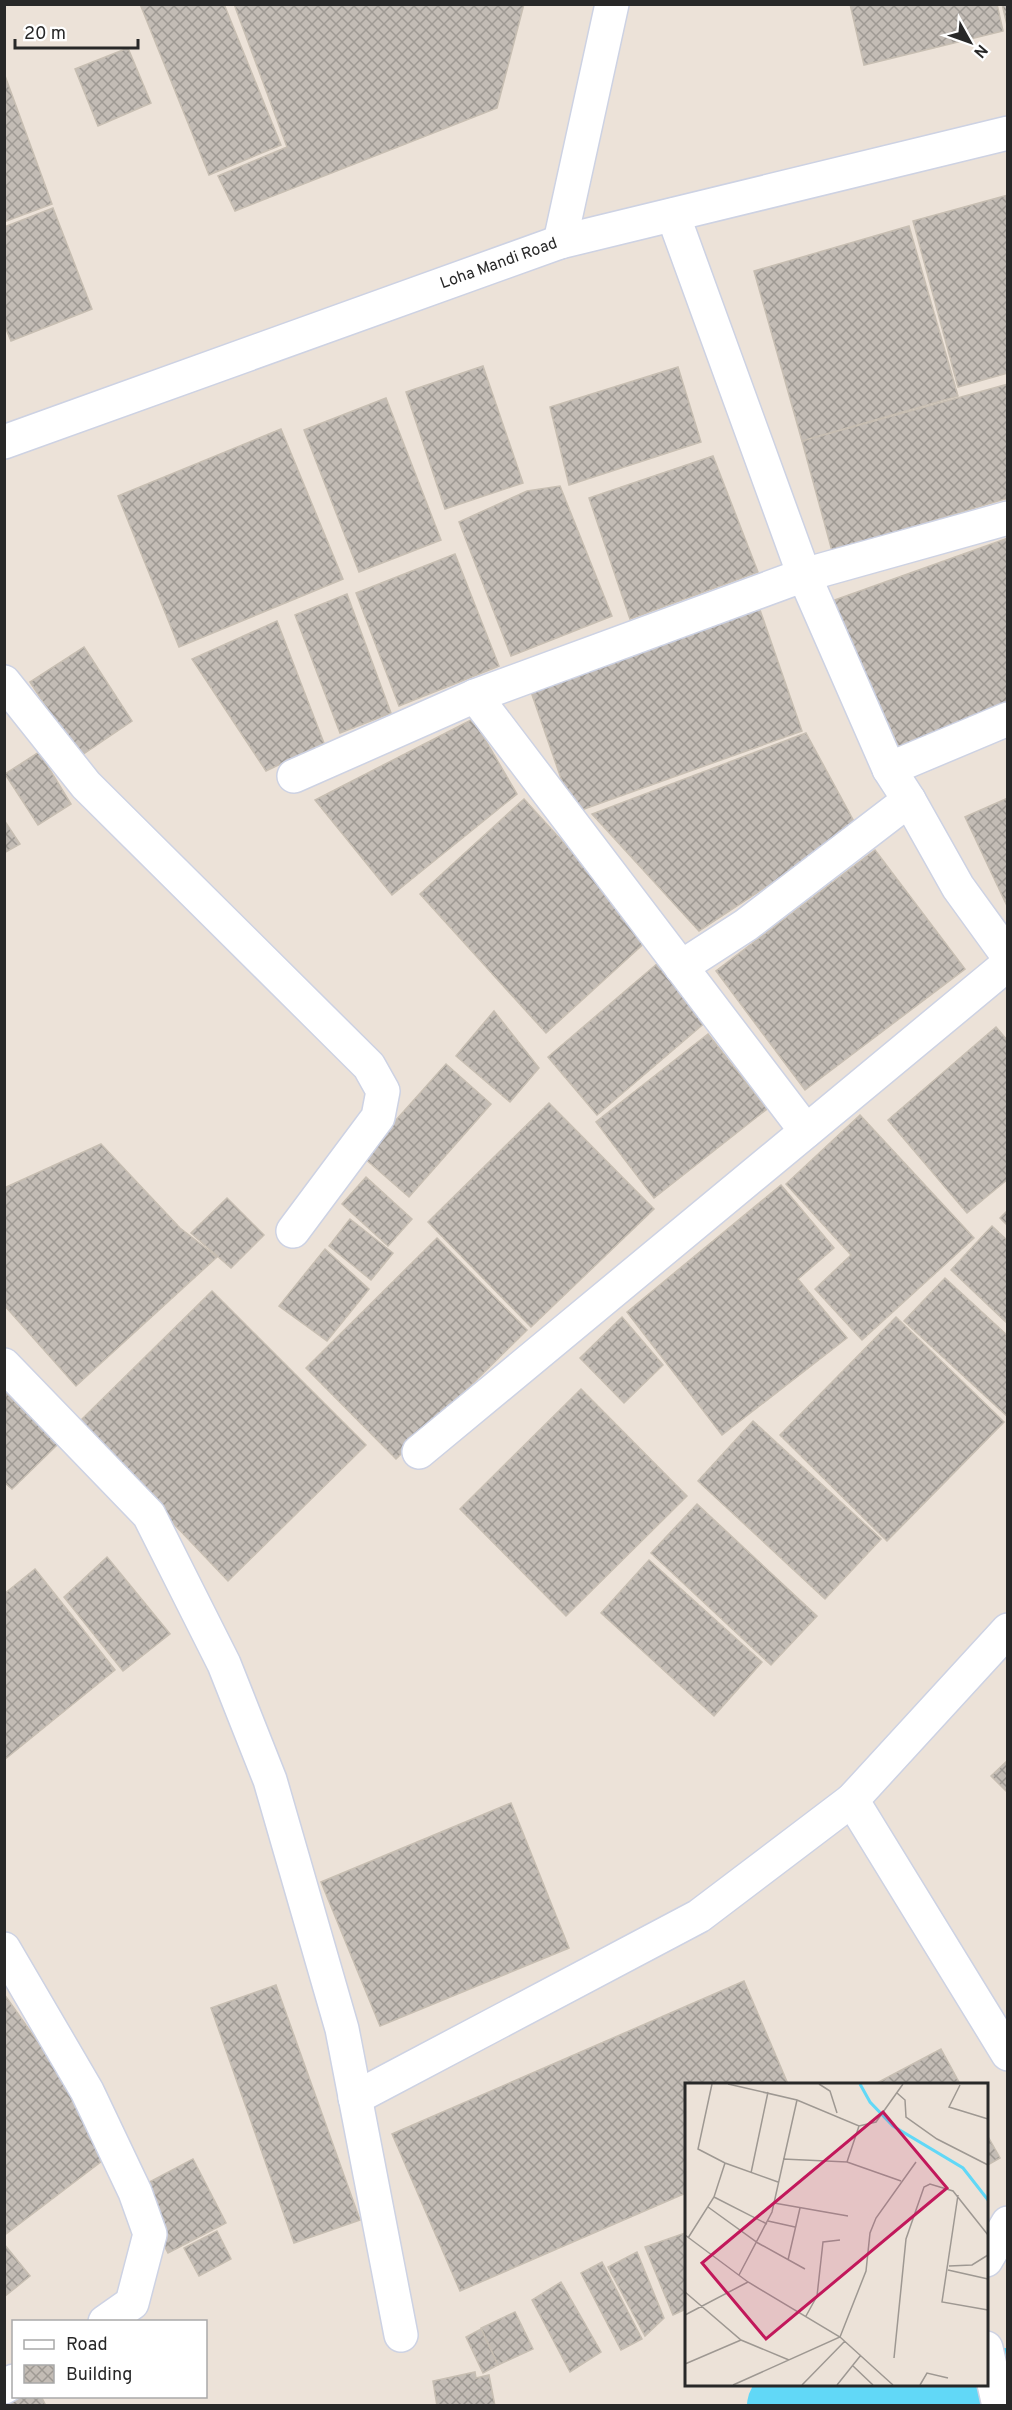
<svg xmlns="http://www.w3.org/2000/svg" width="1012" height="2410" font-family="Overpass,sans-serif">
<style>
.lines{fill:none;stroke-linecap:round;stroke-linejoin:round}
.river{stroke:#61d8f7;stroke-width:74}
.building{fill:url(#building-cross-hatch);stroke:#c7beb2;stroke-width:1.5}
.street-casing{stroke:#cdd2e3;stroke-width:36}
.secondary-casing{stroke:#cdd2e3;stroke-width:36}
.street{stroke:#fff;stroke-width:33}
.secondary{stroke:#fff;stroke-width:33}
.labels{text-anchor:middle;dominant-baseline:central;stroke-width:6;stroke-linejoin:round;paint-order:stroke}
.street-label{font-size:16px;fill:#282828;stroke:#fff}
.inset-river{fill:none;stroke:#61d8f7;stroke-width:3}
.inset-road{fill:none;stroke:#9e9892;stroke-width:1.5}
.view{fill:#c2185b;fill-opacity:0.15;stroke:#c2185b;stroke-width:3}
.inset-edge{fill:none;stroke:#282828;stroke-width:3}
</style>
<defs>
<pattern id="building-cross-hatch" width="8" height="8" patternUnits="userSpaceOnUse" patternTransform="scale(1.5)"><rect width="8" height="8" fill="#c3bcb5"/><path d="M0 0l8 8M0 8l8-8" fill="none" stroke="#9e9993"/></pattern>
</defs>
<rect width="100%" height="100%" fill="#ece2d8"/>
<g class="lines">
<path class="river" d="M784,2406L828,2395L1008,2385"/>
</g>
<g class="building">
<path d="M140,4H224L281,145L209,175Z"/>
<path d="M234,4H524L497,108L235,211L218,176L287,147Z"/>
<path d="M850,4H997L1003,31L864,65Z"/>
<path d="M1002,4H1008V25H1007Z"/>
<path d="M128,48L151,103L98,126L75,69Z"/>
<path d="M4,73L52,204L4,222Z"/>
<path d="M1008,195V373L958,387L913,221Z"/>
<path d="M53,208L92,309L11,341L4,324V227Z"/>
<path d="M909,226L958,396L802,441L754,271Z"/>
<path d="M483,366L523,483L445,509L406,392Z"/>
<path d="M678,367L701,442L569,485L550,407Z"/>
<path d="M1008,384V498L832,551L802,441Z"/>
<path d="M386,398L441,540L359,572L304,430Z"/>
<path d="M281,429L343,579L179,647L118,496Z"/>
<path d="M713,456L758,572L630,619L589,498Z"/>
<path d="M560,486L612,616L511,656L459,522L527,491Z"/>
<path d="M1008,538V702L901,752L832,601Z"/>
<path d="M455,554L499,666L399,706L356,593Z"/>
<path d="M347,594L391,713L340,733L295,615Z"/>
<path d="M759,607L802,731L573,813L530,689Z"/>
<path d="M277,621L324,743L266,771L192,659Z"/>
<path d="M84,647L132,721L79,757L30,682Z"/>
<path d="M473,719L517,794L392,895L315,800Z"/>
<path d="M806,733L857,827L699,931L592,814Z"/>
<path d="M39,752L71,804L38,825L5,774Z"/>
<path d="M1008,798V908L965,817Z"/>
<path d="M524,799L650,938L546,1033L420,894Z"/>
<path d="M4,820L20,844L4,853Z"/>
<path d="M875,850L965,969L805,1090L716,971Z"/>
<path d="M658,963L707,1021L597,1115L548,1057Z"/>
<path d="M494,1011L539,1068L510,1102L456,1056Z"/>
<path d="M996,1027L1008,1041V1179L967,1213L888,1120Z"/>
<path d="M708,1034L767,1109L654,1198L596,1122Z"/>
<path d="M446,1064L491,1104L409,1197L363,1157Z"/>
<path d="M549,1103L654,1209L531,1327L428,1222Z"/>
<path d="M860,1115L974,1238L862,1340L815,1289L851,1255L786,1184Z"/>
<path d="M101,1144L180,1228L217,1257L76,1386L4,1305V1188Z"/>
<path d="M366,1177L412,1219L388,1246L342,1204Z"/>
<path d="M781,1185L834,1248L798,1279L847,1338L722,1435L627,1312Z"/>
<path d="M227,1198L264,1235L231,1268L191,1233Z"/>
<path d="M1008,1210V1226L1000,1218Z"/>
<path d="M350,1219L393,1253L371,1280L329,1246Z"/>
<path d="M992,1226L1008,1241V1324L951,1270Z"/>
<path d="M437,1238L527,1330L396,1459L306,1368Z"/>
<path d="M325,1249L369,1289L327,1341L279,1306Z"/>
<path d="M945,1278L1008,1336V1417L904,1321Z"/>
<path d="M212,1291L366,1445L228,1581L78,1423Z"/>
<path d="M622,1317L663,1365L624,1403L580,1358Z"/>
<path d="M896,1317L1004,1422L887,1541L780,1435Z"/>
<path d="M581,1389L687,1496L566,1616L460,1509Z"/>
<path d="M4,1391L58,1444L12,1489L4,1482Z"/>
<path d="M753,1421L881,1539L825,1599L698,1481Z"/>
<path d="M697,1504L817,1616L771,1665L651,1553Z"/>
<path d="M107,1557L170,1634L123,1671L64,1597Z"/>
<path d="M649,1560L762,1662L714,1716L601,1613Z"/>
<path d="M35,1569L115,1670L4,1760V1594Z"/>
<path d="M1008,1760V1793L991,1776Z"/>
<path d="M511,1803L569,1948L380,2026L321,1882Z"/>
<path d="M744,1981L788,2084H686V2193L460,2291L392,2134Z"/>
<path d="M276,1985L360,2220L294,2243L211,2008Z"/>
<path d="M4,1994L115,2151L6,2234L4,2232Z"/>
<path d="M941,2049L960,2084H875Z"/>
<path d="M986,2133L1000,2158L986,2166Z"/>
<path d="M193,2159L226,2223L168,2253L136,2189Z"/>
<path d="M217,2231L231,2259L199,2276L184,2248Z"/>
<path d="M685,2233L686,2309L673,2315L645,2247Z"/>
<path d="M4,2244L30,2276L4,2297Z"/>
<path d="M637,2252L664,2318L645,2336L608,2267Z"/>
<path d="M602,2262L642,2339L621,2350L581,2273Z"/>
<path d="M561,2282L601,2352L570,2372L532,2300Z"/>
<path d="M515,2312L533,2349L498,2365L481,2328Z"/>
<path d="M481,2329L498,2365L483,2373L466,2337Z"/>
<path d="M475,2372L476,2378L489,2375L495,2406H437L433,2381Z"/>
<path d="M4,2390L14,2396H41L46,2406H4Z"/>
</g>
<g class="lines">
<g class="street-casing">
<g id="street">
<path d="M673,215L804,575L889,769L909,800L958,887L1008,956"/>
<path d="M560,242L612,4"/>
<path d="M4,682L86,785L369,1066L383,1091L378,1117L293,1231"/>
<path d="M475,696L806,1131"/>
<path d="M889,769L1008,719"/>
<path d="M294,776L475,696L804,575L1008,518"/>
<path d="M681,967L746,925L909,800"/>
<path d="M4,1365L149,1515L224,1664L270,1780L342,2029L401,2335"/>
<path d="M419,1452L1008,964"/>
<path d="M1008,1630L852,1800L1008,2054"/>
<path d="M4,1949L87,2091L135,2192L150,2234L132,2303L105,2322"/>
<path d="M355,2098L699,1916L852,1800"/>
<path d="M986,2260L1008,2223"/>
<path d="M986,2348L999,2406"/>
<path d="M4,2387L14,2381"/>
</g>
</g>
<g class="secondary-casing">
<g id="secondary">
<path id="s1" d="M4,442L560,242L1008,133"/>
</g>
</g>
<use href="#street" class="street"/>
<use href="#secondary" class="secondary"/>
</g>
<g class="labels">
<g class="street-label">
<text stroke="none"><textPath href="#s1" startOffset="526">Loha Mandi Road</textPath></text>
</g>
</g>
<g transform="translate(685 2083)">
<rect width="303" height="303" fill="#ece2d8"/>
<path class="inset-river" d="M175,1L185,19L208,43L278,85L303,117"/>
<path class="inset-road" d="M27,1L13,66L40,80L93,99M43,1L112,17L174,43L191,39L218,1M134,1L145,8L152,30M275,2L264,24L303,36M212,10L220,17L221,34L252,56L303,82M98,76L162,79L174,43M162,79L216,98M66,90L83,9M273,112L257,219L303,227M29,114L82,141M89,120L163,133M23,124L73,160L120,186M83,138L110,144M0,152L63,199L155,254L208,302M3,155L29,114L40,80M103,177L115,125M264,183L287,182L303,172M263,187L303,196M54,192L87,129L112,17M0,209L56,257L104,277M0,232L63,199M121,233L132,213L138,159L155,157M209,275L221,156L239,104L245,101L268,108L303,152M0,281L56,257M168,283L188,302M48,302L155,254L181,188L185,150L191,135L231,79M117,302L160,258M152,302L176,272M235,302L242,290L263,295"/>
<path class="view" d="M198,29L262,105L81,256L17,180Z"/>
<rect width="303" height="303" class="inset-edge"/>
</g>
<rect width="1012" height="2410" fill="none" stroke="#282828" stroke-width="12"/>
<rect x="12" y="2320" width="195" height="78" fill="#ffffff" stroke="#a9a9a9" stroke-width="1.5"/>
<rect x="24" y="2340" width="30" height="9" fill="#ffffff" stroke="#a9a9a9" stroke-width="1.5"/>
<text x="66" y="2350" font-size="18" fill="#282828">Road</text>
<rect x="24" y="2365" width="30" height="18" fill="url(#building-cross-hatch)" stroke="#a9a9a9" stroke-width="1.5"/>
<text x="66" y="2380" font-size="18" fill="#282828">Building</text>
<g transform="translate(970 42) rotate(130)" stroke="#ffffff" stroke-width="4.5" paint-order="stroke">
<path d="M0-4.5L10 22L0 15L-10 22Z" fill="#282828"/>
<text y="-9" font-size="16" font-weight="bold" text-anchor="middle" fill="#282828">N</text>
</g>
<path d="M15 39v9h123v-9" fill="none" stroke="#282828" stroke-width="3"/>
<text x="24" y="39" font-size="18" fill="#282828" stroke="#ffffff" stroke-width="4.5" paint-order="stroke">20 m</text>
</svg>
